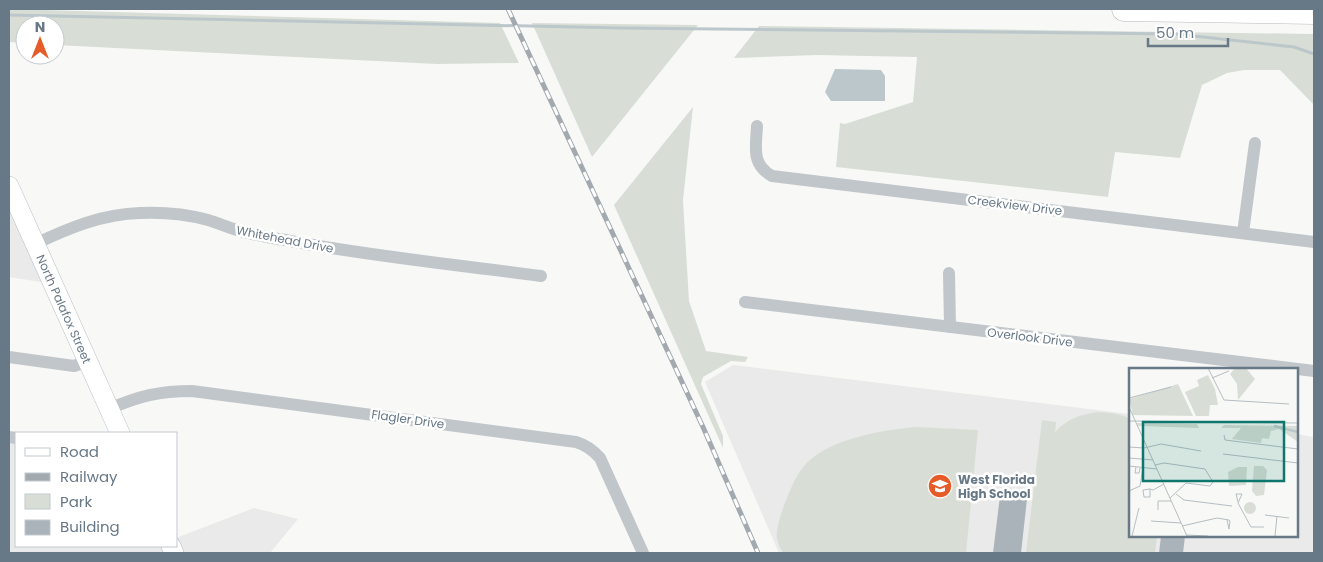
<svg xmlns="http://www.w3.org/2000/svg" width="1323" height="562" font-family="Poppins,sans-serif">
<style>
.built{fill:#e9eae9}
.green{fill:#d8ded5}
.water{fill:#bcc7cc}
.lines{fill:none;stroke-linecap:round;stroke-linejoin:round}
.stream{stroke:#bcc7cc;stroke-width:3}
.building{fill:#aab3b9}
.secondary-casing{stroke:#b6bbc0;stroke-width:20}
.highway-casing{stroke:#b7babe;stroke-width:25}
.street{stroke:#c1c6ca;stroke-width:12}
.secondary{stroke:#fff;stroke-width:19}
.highway{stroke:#fff;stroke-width:24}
.rail-casing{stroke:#a2a9af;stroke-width:5}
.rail{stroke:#fff;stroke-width:3;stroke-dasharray:9;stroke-linecap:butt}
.labels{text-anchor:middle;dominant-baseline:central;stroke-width:5;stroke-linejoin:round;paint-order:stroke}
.street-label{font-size:12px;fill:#677887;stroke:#fff}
.poi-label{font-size:12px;font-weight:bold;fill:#677887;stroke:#fff;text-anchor:start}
.inset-river{fill:none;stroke:#bcc7cc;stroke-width:2.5}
.inset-road{fill:none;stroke:#b5bdc3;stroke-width:1}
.view{fill:#0f766e;fill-opacity:0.15;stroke:#0f766e;stroke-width:2.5}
.inset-edge{fill:none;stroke:#677887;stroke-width:2.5}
</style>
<rect width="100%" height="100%" fill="#f8f9f6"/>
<g class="built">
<path d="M9,199L47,283L9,277Z"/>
<path d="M733,365L1130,414V536H1297V434L1314,437V553H779L705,382Z"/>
<path d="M9,443L16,444V546H165L168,553H9Z"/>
<path d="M254,508L298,519L270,553H180L176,545V538Z"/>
</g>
<g class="green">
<path d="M9,9L500,23L519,63L437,64L55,45V25H25V43L9,42Z"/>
<path d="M532,23L698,25L592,157Z"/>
<path d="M759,26L1314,34V105L1280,70H1244L1227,73L1202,85L1180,158L1115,152L1108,197L836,167L840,123L845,124L913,102L917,57L817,55L734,58Z"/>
<path d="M693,107L683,200L689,301L706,351L748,357L745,362L731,361L703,377L701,384L723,436V448L614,205Z"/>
<path d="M1098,412C1109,413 1121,413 1130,419V536H1157L1155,553H1026L1042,420L1056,422L1055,432C1067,419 1081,414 1098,412Z"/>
<path d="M915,427L978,430L966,553H783C781,549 778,544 777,539C775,530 783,507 787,498C792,486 796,475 805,465C828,439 882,430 915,427Z"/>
</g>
<path class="water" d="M835,69L881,70L885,76V101H831L825,92Z"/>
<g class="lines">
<path class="stream" d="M9,15L620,28L1175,34L1294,47L1314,54"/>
</g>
<g class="building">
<path d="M1000,496L1027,499L1021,553H993Z"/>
<path d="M1161,536H1185L1183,553H1159Z"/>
</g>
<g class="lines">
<g class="secondary-casing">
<g id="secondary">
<path d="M9,186L120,433"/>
<path d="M171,546L174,553"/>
</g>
</g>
<g class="highway-casing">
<path id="highway" d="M1124,9L1314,12"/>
</g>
<g class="street">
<path d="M757,126C756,147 751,164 772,176L1314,242"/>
<path d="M1243,233L1255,143"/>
<path d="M35,244C69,228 102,214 140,213C163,212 186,214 208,220C221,224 234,230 248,233C264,237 280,239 296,242C377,257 459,265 541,276"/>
<path d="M949,273L950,327"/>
<path d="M745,302L1314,371"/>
<path d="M9,357L74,366L88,361"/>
<path d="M109,409C139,396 159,391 192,391L576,442C586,445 593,450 600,458L643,553"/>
<path d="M9,437L16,438"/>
</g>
<use href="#secondary" class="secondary"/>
<use href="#highway" class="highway"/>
<g class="rail-casing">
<path id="rail" d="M508,9L703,427L758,553"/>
</g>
<use href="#rail" class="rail"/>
</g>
<defs>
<g id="school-disc" transform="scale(1.25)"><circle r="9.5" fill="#e65c28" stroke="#fff"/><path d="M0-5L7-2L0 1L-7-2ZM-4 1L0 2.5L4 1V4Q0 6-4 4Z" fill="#fff"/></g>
</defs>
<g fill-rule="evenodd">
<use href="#school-disc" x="940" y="486"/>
</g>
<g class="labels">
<g class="street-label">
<text transform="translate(1015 205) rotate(7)">Creekview Drive</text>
<text transform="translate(285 239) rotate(11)">Whitehead Drive</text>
<text transform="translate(64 309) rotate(66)">North Palafox Street</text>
<text transform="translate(1030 337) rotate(7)">Overlook Drive</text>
<text transform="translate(408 419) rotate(8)">Flagler Drive</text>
</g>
<g class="poi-label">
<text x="958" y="479">West Florida<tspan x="958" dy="14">High School</tspan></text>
</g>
</g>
<g transform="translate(1129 368)">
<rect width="169" height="169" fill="#f8f9f6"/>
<path d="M106,0H117L126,11L109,32L108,16L101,6ZM79,7L86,21L89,37H81L80,48H67L56,24L70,18L68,12ZM49,16L64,48L4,47L0,31ZM7,55L68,56L70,60L9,58ZM95,57L169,58V74L150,61L142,63L140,71L133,70L132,75L103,71L112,60H92ZM125,98H134L138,102L135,127L127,128L123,123ZM109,99H118L117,117L100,118L99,104ZM115 140a6 6 0 1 1 12 0a6 6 0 1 1-12 0Z" fill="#d8ded5"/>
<path class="inset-river" d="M145,58L169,64"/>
<path class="inset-road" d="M79,0L95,32L160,36M83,10L100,3M0,30L42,19M0,39L58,168M0,53L169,55M95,67L96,72L169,81M0,79L15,80L32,76L72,83M94,86L169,95M0,90L24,92M26,97L35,95L76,101L84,114L81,118L57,115L41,130M0,98L28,101M7,99L6,105H10L11,100M21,121V129H15L14,122L21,121L24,122L35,116M0,123L11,118L14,100M47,126L55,132L103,138M109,134L107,126H113L109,135L122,159H135M29,142V133H42M136,147L160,150M22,153L52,155M53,158L88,150L100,152L101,153L100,161L98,152M57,167L79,168M3,168L10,140M146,168L148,148"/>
<path class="view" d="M14,54H155V113H14Z"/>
<rect width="169" height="169" class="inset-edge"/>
</g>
<rect width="1323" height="562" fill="none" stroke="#677887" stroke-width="20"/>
<rect x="15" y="432" width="162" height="115" fill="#ffffff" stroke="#c2c9cf"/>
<rect x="25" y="448" width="25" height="8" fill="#ffffff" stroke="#c2c9cf"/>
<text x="60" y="457" font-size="15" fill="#677887">Road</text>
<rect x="25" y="473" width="25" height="8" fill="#a2a9af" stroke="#c2c9cf"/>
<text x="60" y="482" font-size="15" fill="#677887">Railway</text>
<rect x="25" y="494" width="25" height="15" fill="#d8ded5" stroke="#c2c9cf"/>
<text x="60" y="507" font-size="15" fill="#677887">Park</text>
<rect x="25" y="520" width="25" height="15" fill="#aab3b9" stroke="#c2c9cf"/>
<text x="60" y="532" font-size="15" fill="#677887">Building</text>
<g transform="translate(40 40)"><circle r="24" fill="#ffffff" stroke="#c2c9cf"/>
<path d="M0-4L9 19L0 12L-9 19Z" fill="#e65c28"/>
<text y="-8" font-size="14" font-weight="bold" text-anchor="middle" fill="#677887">N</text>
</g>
<path d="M1148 38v8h80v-8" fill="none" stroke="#677887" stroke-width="2.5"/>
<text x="1156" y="38" font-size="15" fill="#677887" stroke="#ffffff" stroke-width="4" paint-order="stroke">50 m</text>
</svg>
